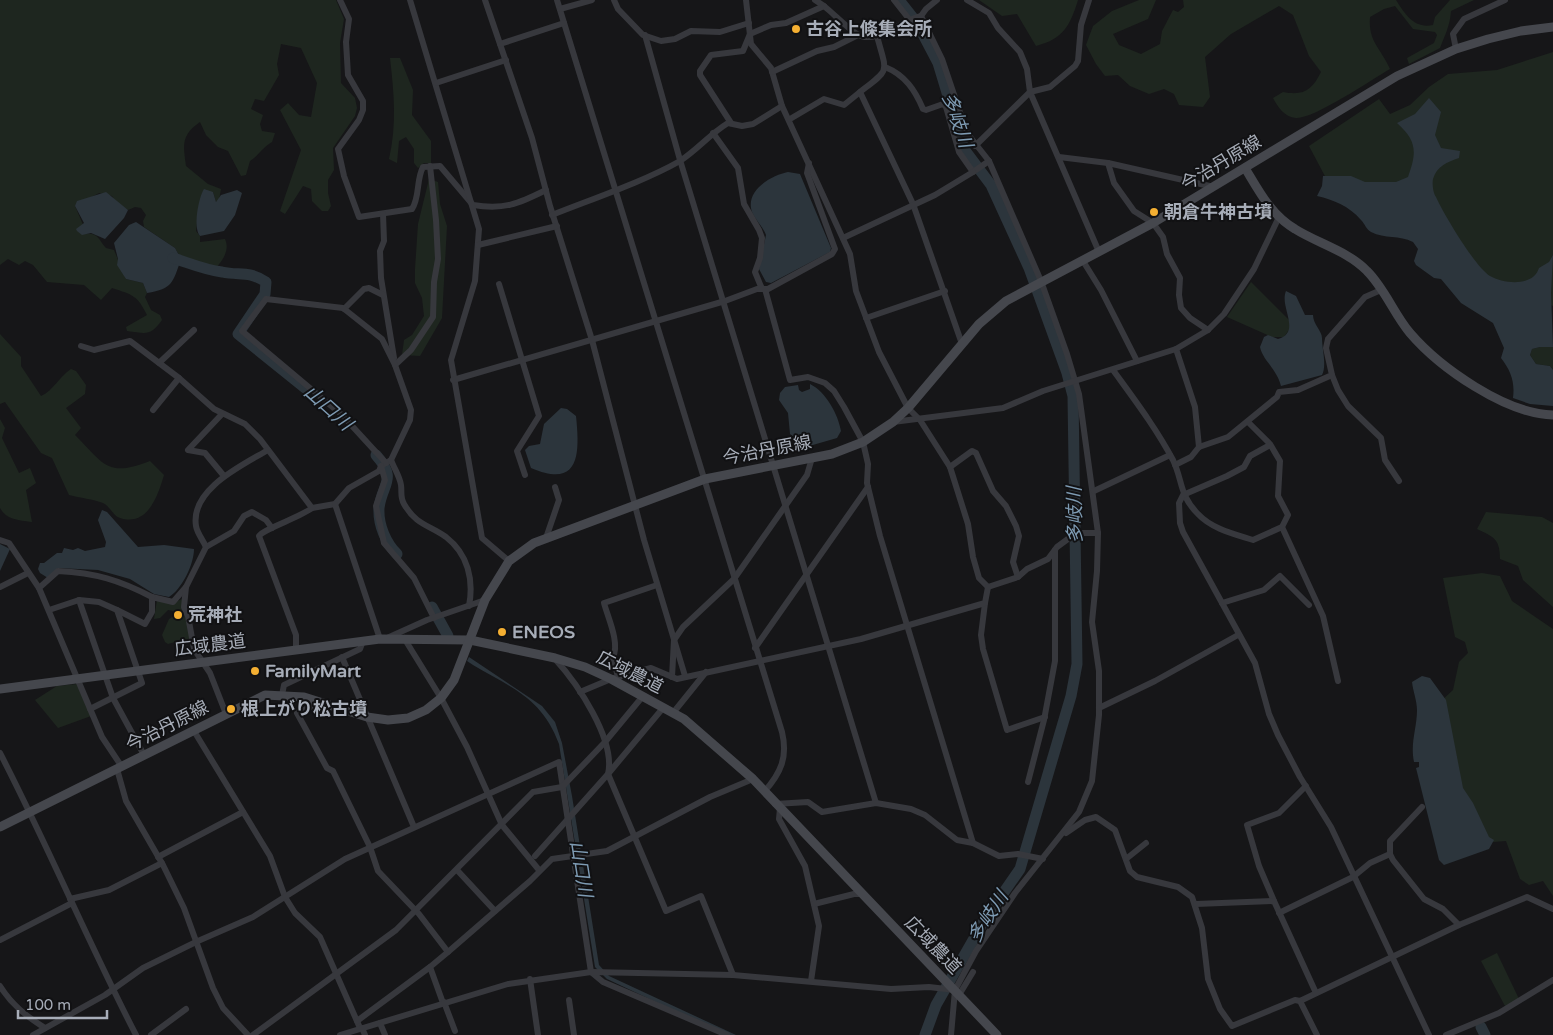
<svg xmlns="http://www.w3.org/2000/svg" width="1553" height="1035" font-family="'Varela Round','Noto Sans JP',sans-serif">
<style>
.green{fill:#1e261f}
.water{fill:#2c353c}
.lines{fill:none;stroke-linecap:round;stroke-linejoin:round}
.river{stroke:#2c353c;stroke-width:11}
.street{stroke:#37383d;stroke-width:6}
.secondary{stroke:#45474d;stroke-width:9}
.poi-dot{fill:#f4af32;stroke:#111113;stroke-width:2}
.labels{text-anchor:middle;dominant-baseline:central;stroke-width:4;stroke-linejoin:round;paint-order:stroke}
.poi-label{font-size:18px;font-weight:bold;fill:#a7adb8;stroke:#111113;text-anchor:start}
.street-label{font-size:18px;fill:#a7adb8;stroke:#111113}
.water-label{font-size:19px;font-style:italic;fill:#7e9bb3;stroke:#111113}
</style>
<rect width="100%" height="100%" fill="#161618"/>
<g class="green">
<path d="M0,0H336L344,19L340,43L341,83L355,98L357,108L355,116L333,148L334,170L328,180V193L331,206L328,211H322L312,201L311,189L303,186L285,214L280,211L301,150L280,110L288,103L299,115L311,117L317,83L301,48L281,44L277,64L279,75L264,101L255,99L251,109L263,115L260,124L262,131L275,133L272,142C263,147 259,155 250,161L246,175L241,176L228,151L218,147L206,135L200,122C181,135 183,145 186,166L208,184L221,189L219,200L216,202L213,192L199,206L196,231L200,236V242L225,239C230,250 223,260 216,268L184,257L181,259L175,248L144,227L143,221L146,215L141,208L135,207L128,210L115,201L112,196L99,193L75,206L87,234C98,232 100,242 106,248L114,250L126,279L143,283L147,293L145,297L151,310L160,315L162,320C150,337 146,333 127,331L126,327L147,315C137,295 133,295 112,288L101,300L84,285L47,282L33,265L25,261L19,265L8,259L0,265Z"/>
<path d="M979,0H1078C1070,26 1063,39 1036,46L1017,14L1002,16Z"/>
<path d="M1139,0H1156L1148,19L1113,34L1119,45L1141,54L1160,44L1162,31L1173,10L1178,12L1184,7L1183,0H1396C1405,14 1414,29 1433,25L1435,17L1450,0H1474L1451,11C1450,26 1445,35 1440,48L1409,64L1407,58L1434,43L1437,35L1435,32L1413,29L1395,6L1384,9L1370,17C1368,42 1381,48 1390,69C1371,80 1314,119 1296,118C1284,117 1278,107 1273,98L1283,92C1304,96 1312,90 1321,72L1309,56L1293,15L1279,6L1231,34L1205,57L1210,97L1203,107L1179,105L1174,94L1164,89L1149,94L1130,86L1118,75L1105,76L1096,64L1086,45L1093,26L1112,11Z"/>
<path d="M1553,52V306L1480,280L1424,193L1422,148L1415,177L1402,187L1327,180L1309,146L1379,99L1390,114L1410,105L1429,87L1448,74L1497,70Z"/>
<path d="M390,58H400L413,90L412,115L431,141V163H424L418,168L414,163V149L406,137L399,141L397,163L389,159C397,125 394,93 390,58Z"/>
<path d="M429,179L438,182L440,204L447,226L442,318L420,356L402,355L404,340L412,335L424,316L422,298L415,283V269L418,224Z"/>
<path d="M1251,282L1289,320L1291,327L1284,337H1272L1227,317Z"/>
<path d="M0,334L21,357V366L41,396C53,391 60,376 71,369L76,371L86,385L85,394L66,408L81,428L75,435C104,464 107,478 150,461L164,475C158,495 148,527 120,518C113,516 110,506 103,503C93,499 80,498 69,495L52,458L41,453L5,402L0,404Z"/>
<path d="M1540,347H1553V370L1550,366L1536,364L1530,355L1532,349Z"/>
<path d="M0,419L5,428L2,438L19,473L30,468L36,483L26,490L32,522C18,520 7,520 0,508Z"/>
<path d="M1486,512L1542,517L1553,523V607L1523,580L1518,566L1500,559C1500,539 1494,537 1477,529Z"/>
<path d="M1482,573L1500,576L1512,601L1553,629V896L1543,881L1529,885L1520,879L1506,841L1481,843L1456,789L1439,703L1453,690L1459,662L1468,653L1465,642L1455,637L1443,578Z"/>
<path d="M182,599L188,617L190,644L183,640L168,644L165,642L162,635L169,619L174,616L173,611L168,610L160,618L154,619L157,600L173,603Z"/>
<path d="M77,684L91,716L58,728L35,700L57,686Z"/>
<path d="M1497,953L1519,999L1505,1006L1481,961Z"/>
</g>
<g class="water">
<path d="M1429,98L1441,112L1435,135L1441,148L1460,151L1459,158C1447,162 1437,166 1433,179C1432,183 1433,193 1436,197C1443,213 1476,268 1490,276C1504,284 1533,287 1539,268L1549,262L1553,255L1551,293L1553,347H1540L1532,349L1530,355L1536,364L1550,366L1553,370V406L1530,404L1513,398C1515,382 1511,371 1501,358L1504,348L1493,323L1461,303L1441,279L1434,278L1416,265L1414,261L1418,249L1413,242C1399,235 1385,239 1371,232C1366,229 1365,224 1361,220C1349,206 1334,200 1317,196L1322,186L1323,176H1351L1365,182H1396L1408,177C1417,152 1417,141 1397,123L1415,114Z"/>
<path d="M788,172L800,174L831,248L830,252L771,283L766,282L759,269L766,235C763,226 752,217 751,208C748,188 773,175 788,172Z"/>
<path d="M204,189L213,192L216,202L221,195L237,190L242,193L235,215L224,231L200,236C193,228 198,199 204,189Z"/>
<path d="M106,192L128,210L124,218L105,239L91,233L82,235L77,231L76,229L84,223L75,206L77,201Z"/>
<path d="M136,222L175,248L181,259C173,282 173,289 147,293L143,283L126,279L117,265L118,259L114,243L129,225Z"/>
<path d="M1286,291L1296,296L1305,315H1313C1313,324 1322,331 1322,338C1322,349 1327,366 1322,375L1281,386C1277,369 1263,361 1260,347L1264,337L1268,335L1278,339C1302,332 1279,307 1286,291Z"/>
<path d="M810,384C826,392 838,414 841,431L837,438L799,449L794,437L790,434L788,413L779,400L780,393L785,387L798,385L799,390L802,392L810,389Z"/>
<path d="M561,408L567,409L576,416C580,454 580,489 531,468L525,450L529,446L540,444L544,424Z"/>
<path d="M102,510L107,512L138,547L164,545L194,549C194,564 182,589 169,597L154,594L130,579L98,570L58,568L48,578L40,573L38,569L40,563H44L57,553H62L64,548L73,550L78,548L85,551L105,547L106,542L98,520Z"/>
<path d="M0,544L10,549L0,571Z"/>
<path d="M469,657L542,706L555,722L562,743L572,796L599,965L609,976L736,1035H726L607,979L595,967L559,744C542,698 512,688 473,665L467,661Z"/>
<path d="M1422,676L1430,678L1446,700L1463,788L1473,803L1489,837L1494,840L1489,849L1444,865L1439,860L1416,768L1419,767V762H1414C1410,743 1417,728 1417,710C1417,701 1413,691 1412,682Z"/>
</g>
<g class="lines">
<g class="river">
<path d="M899,0L917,23L938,63L964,149L991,185L1029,268L1067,373L1073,396L1077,664L1071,696L1020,869L984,921L936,1005L925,1035"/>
<path d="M173,258C189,263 205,270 222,272C240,276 248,270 266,282L265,294L238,334L305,388"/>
<path d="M376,455C398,480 382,483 379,508C378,525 386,543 397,554"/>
<path d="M432,607L448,636"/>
<path d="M1481,1027L1485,1035"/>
</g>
<g class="street">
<path d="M340,0L349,19L346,42L348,75L363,101V110L359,120L338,149L344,176L359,217L412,209C420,197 416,180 423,167L440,166L473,205C504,210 518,204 546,190"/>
<path d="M410,0L479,229L475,281L451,360L482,538L509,561"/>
<path d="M485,0L532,138L550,206L592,340L644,540L685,676"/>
<path d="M557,0L782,732C788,757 781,773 764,792"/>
<path d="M614,0L618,9L643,35L661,41L675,39L691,31L720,32L749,23"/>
<path d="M746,0L751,44L771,68L782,106L850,254L856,291L879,352L908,408L920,420L950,467L968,524L973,557L979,578L988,587"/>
<path d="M815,0L824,6"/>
<path d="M894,0L909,19"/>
<path d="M967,0L989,13L998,28L1020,52L1027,69L1030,92L1099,252"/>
<path d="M560,9L592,0"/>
<path d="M921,16L942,59L967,133L989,161L1041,281L1067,354L1079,394L1098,533L1097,571L1092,622L1099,671V715L1092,781L1079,812L1015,893L976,951L955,990L951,1035"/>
<path d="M645,35L680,160L876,803"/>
<path d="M500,44L564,23"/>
<path d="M1456,49L1453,34L1464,19L1505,0"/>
<path d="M885,67C905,75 915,90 923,109L926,110L943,104L946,107L959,152L973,172L989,161"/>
<path d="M772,72L817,51L834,47L858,35"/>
<path d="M436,83L506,60"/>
<path d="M860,92C891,68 887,74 877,36"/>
<path d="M790,119L824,99L844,105L860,92L913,204L962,344"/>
<path d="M731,123L700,75V71L711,55L743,51L750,34L771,25L786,23L824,6C835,15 845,26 857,34C875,46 902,20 921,16L926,9L937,0"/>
<path d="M713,133L738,168L744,204L759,230L762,238L760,258L755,272L762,289"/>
<path d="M975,146L1030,92L1050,87L1075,66L1078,61L1081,25L1089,0"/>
<path d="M1059,157L1108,163L1214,187"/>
<path d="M1108,163L1114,183L1134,211L1153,223L1163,237L1167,254L1180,278L1179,295L1181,308L1190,318L1208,330"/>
<path d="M383,214L384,241L380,251L381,278L394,358"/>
<path d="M552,215C592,199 643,182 680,161C697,150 710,134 728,123L742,126L753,124L782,106"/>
<path d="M843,238L935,195L973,172"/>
<path d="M478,245L557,226"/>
<path d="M1083,261L1101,290L1137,361"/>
<path d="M499,284L539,416L517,451L525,475"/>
<path d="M765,289L790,380L808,377L825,383L834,391L844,407L863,442L868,464L867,483L880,536L973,843"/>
<path d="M344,309L364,289L369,288L383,295"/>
<path d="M866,318L945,291"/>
<path d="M81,346L94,350L130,341L179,378L214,409L245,424L260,439L312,508L335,504L349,488L379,471L381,466L391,460L410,420L411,410L395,365L411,350L433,317L434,282L438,259L436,220L430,166"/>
<path d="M1176,349L1195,407L1199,447"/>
<path d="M159,363L194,330"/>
<path d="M1113,370C1134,399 1156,428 1173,460C1183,481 1179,495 1198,514C1212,529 1234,534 1253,540L1282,527L1323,616L1338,681"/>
<path d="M1332,375L1338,390L1348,406L1381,438L1385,460L1399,481"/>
<path d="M453,380L725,301L757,289H768L832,254L835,249L807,173L809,163"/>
<path d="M153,410L179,378"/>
<path d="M222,414L188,450L205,453L224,476"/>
<path d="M893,422L1003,408L1043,391L1176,349L1208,330L1224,314L1254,269L1279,217"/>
<path d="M1248,422L1270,444L1280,461L1278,496L1288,515L1282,527"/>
<path d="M1270,445L1250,456L1244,467L1227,476L1183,495L1179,503L1180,523L1183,532L1255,663L1269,714L1278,735L1300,777L1331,827L1429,1035"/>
<path d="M391,460C394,468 400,477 401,485C402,492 400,497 404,504C416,525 429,525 446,537C468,554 474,580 469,606"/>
<path d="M386,463L342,415L242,331L266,299L343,308L382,339L395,365"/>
<path d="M1175,465L1191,457L1199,447L1228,437L1277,397L1279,392L1298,390L1332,375L1326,348L1328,339L1365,297L1381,290"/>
<path d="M381,466L385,480L376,506L384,543L414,578L434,618"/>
<path d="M950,467L972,451L976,453L993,491L1006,506L1016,526L1019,536L1013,562L1018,577"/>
<path d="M1094,491L1170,455"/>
<path d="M335,504L380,639"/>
<path d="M546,538L559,500L555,487"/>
<path d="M0,540L9,543L39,588"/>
<path d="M206,547L234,531L244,516L252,512L266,520L272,528"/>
<path d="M0,587L28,573"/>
<path d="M988,587L1018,577L1027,569L1048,559L1057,547L1076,533H1098"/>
<path d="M79,600L99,602L117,610L142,683L90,709"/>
<path d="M985,603L981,635L983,649L1007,730L1045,717"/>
<path d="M1222,603L1264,590L1280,576L1309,605"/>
<path d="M49,610L79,600L113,698L144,755"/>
<path d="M117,610L145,624L152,612V597L173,602L186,587"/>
<path d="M387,638L427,620L485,600"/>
<path d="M404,638L441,698L467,747L502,825L539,870"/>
<path d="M755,648L868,487"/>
<path d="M296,650V635L259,536C263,529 301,517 312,508"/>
<path d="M342,657L414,827"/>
<path d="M555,659C577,683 616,740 608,774L666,911L701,896L733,975"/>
<path d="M618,677L613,657C620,643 608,618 604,603L657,585"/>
<path d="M672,677L674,640L683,627L734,579L807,475L812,458"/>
<path d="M580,692L611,679L651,668L677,679L861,639L985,603L988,587"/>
<path d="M282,695L284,685L360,649L363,641"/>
<path d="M322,702L297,713L327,768L333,771L370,847L378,871L419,914L448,952L430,967L443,1003"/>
<path d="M1099,708L1155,681L1238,635"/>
<path d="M673,713L706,672"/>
<path d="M226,714L210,673L194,649L188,616L184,607L186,587L206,547C203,540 197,533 196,526C190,489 243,465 268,450"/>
<path d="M194,731L270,856L285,897L295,913L320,937L360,1028"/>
<path d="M0,753C48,846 88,942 136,1035"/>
<path d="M122,767L102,737L39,588L58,571C96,573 119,580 152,597"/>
<path d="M117,769L126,801L163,865L184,908L213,988L223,1008L248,1035"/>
<path d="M1028,782L1044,720L1055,661V550"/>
<path d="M775,804L808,802L822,812L876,803L911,809L925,815L957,840L973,843L999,856L1018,854L1043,859"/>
<path d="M1422,807L1390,841V854L1393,860L1424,899L1443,909L1459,925"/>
<path d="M780,808L779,819L805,866L819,926L811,981"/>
<path d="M1066,833L1085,820L1096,817L1115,830L1130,871L1137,877L1178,887L1192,897L1202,928L1208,979L1220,1009L1232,1026L1295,1000L1300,1001L1459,925L1527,897L1553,909"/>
<path d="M535,856L608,774L663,708"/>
<path d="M158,857L243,812"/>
<path d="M1126,859L1146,843"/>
<path d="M457,870L495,911"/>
<path d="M70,899L109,890L162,863"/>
<path d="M1274,901L1259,866L1247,825L1279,813L1306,786"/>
<path d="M814,904L854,894H863"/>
<path d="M1196,904L1274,901L1316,993"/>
<path d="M1279,913L1353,877L1370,863L1390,854"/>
<path d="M0,940L72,903"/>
<path d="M448,952L530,881L552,859L607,851L710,797L753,779"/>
<path d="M530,979L538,1035"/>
<path d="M0,986C12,1005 26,1016 45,1028"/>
<path d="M959,995L973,972"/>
<path d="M569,1000L574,1035"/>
<path d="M1300,1001L1317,1035"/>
<path d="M444,1002L455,1031"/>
<path d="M357,1021L430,967"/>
<path d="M380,1023L385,1035"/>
<path d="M362,1028L365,1035"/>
<path d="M33,1035L105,995L143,968L198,941L253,917L345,859L559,762L591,972L603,982L727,1035"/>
<path d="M151,1035L186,1009"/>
<path d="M253,1035L396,930L533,792L562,787L605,742L643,696"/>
<path d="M340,1035L508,984L591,972L733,975L891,989L929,987L955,990"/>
<path d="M1446,1035L1499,1013L1553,980"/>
</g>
<g class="secondary">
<path d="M1245,168C1259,191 1271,215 1295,229C1317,243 1348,251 1367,271C1385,289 1394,314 1410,333C1440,368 1506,414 1553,415"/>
<path d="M0,689L380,639L470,640L555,658L585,667L611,679L684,719L753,779L997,1035"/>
<path d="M0,827L265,695L304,697L367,717L388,720L408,718L426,710L441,698L454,680L485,600L509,561L534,543L705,479L832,454L863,442L893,422L908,408L979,324L1006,301L1153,223L1397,76L1456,49L1488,39L1521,31L1553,27"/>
</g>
</g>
<g class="poi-dot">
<circle cx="796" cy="29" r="5"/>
<circle cx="1154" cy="212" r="5"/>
<circle cx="178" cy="615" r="5"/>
<circle cx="502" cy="632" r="5"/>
<circle cx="255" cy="671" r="5"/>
<circle cx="231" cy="709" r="5"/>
</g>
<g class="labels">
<g class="poi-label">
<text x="806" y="29">古谷上條集会所</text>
<text x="1164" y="212">朝倉牛神古墳</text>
<text x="188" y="615">荒神社</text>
<text x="512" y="632">ENEOS</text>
<text x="265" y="671">FamilyMart</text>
<text x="241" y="709">根上がり松古墳</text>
</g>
<g class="street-label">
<text transform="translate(1221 163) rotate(-31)">今治丹原線</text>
<text transform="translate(767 450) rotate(-11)">今治丹原線</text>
<text transform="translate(210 645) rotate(-7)">広域農道</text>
<text transform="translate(630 672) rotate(27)">広域農道</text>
<text transform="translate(167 726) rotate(-27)">今治丹原線</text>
<text transform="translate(933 945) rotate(46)">広域農道</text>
</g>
<g class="water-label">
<text transform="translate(957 120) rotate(71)">多岐川</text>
<text transform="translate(328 408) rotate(42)">山口川</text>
<text transform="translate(1075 515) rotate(-91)">多岐川</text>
<text transform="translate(581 869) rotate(81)">山口川</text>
<text transform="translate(988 917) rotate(-57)">多岐川</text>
</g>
</g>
<path d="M18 1010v8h89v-8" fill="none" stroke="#a7adb8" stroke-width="2.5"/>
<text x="25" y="1010" font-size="15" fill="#a7adb8" stroke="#111113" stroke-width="4" paint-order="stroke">100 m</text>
</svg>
